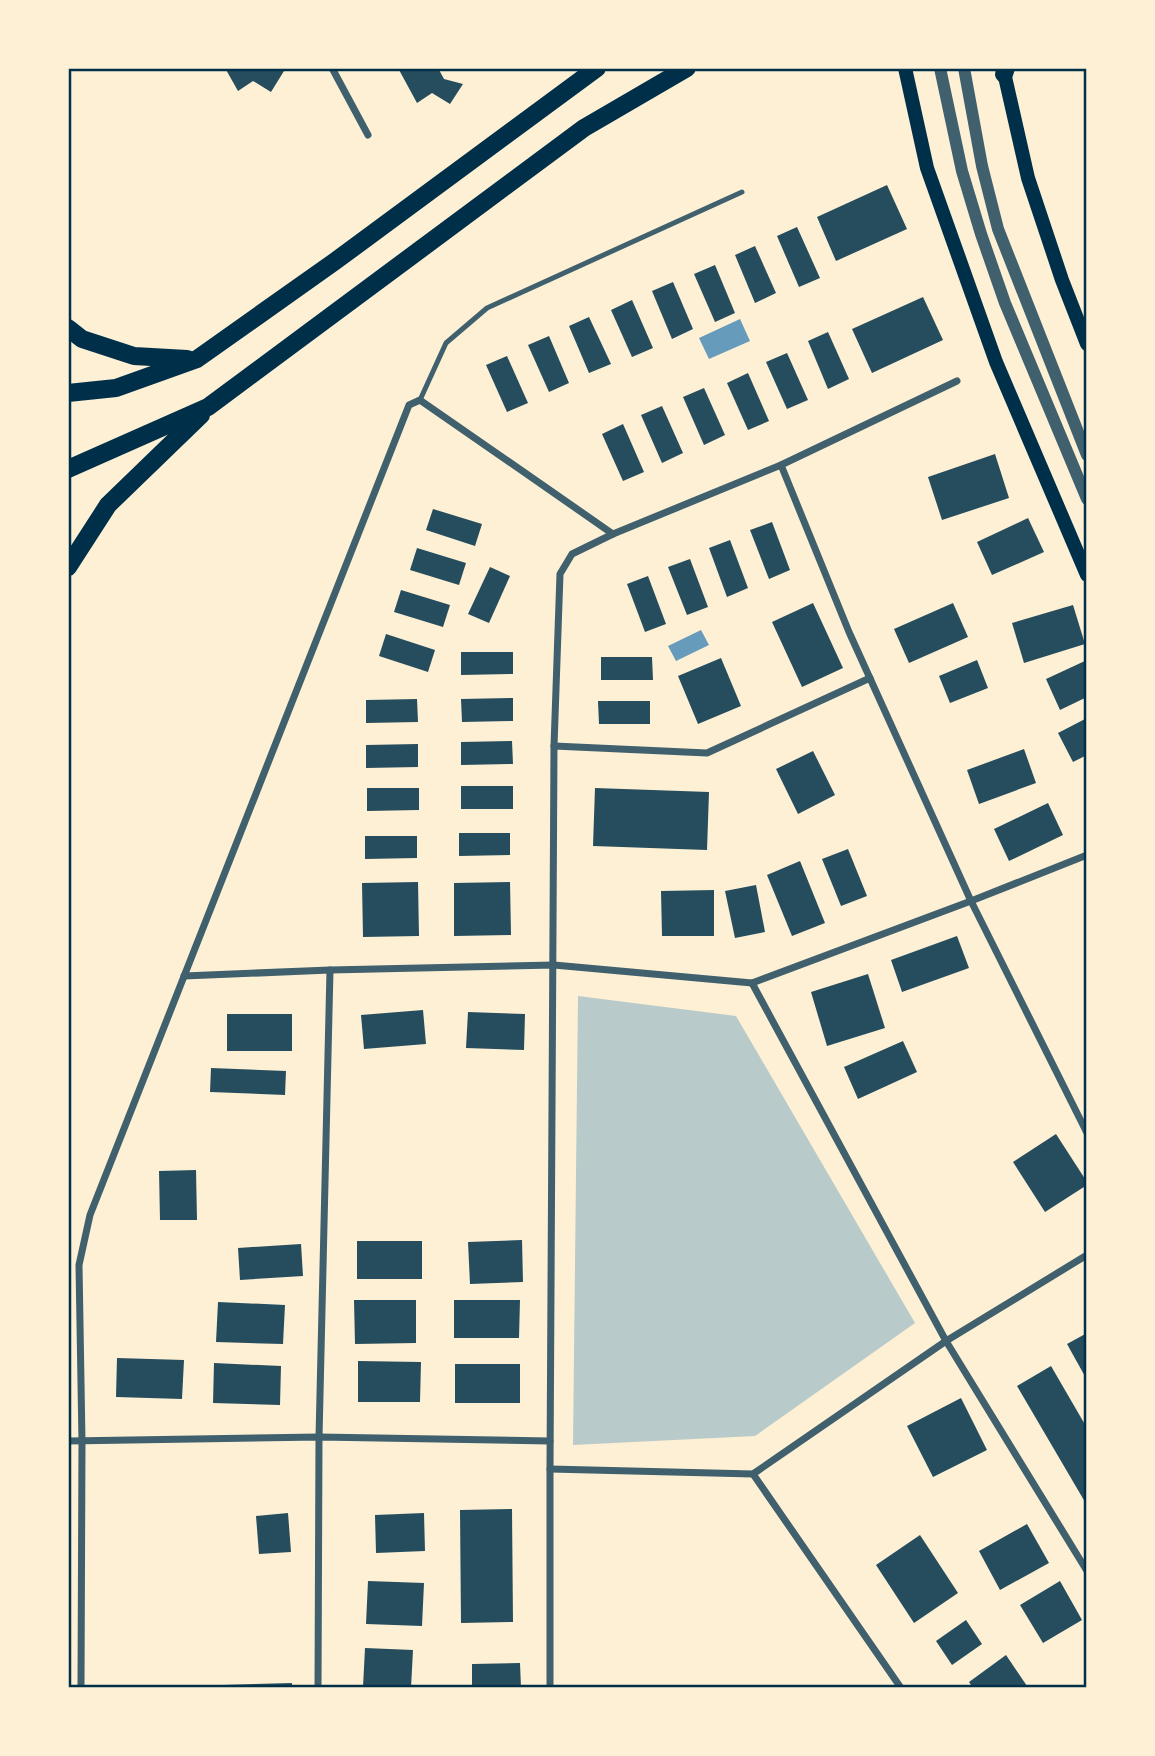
<svg xmlns="http://www.w3.org/2000/svg" width="1155" height="1756" font-family="'Space Grotesk',sans-serif">
<style>
.green{fill:#b9caca}
.water{fill:#669bbc}
.building{fill:#264d5e}
.lines{fill:none;stroke-linecap:round;stroke-linejoin:round}
.service{stroke:#3f606c;stroke-width:5}
.minor{stroke:#3f606c;stroke-width:7}
.tertiary{stroke:#3f606c;stroke-width:12}
.secondary{stroke:#003049;stroke-width:14}
.primary{stroke:#003049;stroke-width:18}
.neatline{fill:none;stroke:#003049;stroke-width:2.5}
</style>
<rect width="100%" height="100%" fill="#fdf0d5"/>
<path class="green" d="M578,996L736,1016L915,1323L755,1436L573,1445Z"/>
<g class="water">
<path d="M740,319L750,341L709,359L699,338Z"/>
<path d="M701,630L709,645L676,661L668,646Z"/>
</g>
<g class="building">
<path d="M225,68H270L284,71L271,92L253,81L238,91Z"/>
<path d="M398,68H438L444,79L463,84L450,104L432,93L417,103Z"/>
<path d="M887,185L907,229L836,261L817,217Z"/>
<path d="M797,227L820,278L799,287L777,236Z"/>
<path d="M755,246L776,293L755,303L735,255Z"/>
<path d="M715,265L735,313L715,322L694,274Z"/>
<path d="M673,282L693,329L672,339L652,291Z"/>
<path d="M923,297L943,340L872,373L852,329Z"/>
<path d="M632,300L653,348L632,357L611,310Z"/>
<path d="M589,317L611,364L589,373L569,326Z"/>
<path d="M828,332L849,379L828,389L808,341Z"/>
<path d="M549,336L569,383L549,392L528,345Z"/>
<path d="M787,353L808,400L787,409L766,362Z"/>
<path d="M507,356L528,403L507,412L486,365Z"/>
<path d="M748,373L769,421L748,430L727,383Z"/>
<path d="M704,388L725,435L704,445L683,397Z"/>
<path d="M662,406L683,453L662,463L641,415Z"/>
<path d="M623,424L644,472L623,481L602,434Z"/>
<path d="M995,454L1009,498L942,520L928,477Z"/>
<path d="M433,509L482,524L475,546L426,530Z"/>
<path d="M1028,518L1044,552L992,575L977,542Z"/>
<path d="M772,522L790,570L769,579L750,530Z"/>
<path d="M730,540L748,588L727,597L709,548Z"/>
<path d="M417,548L466,563L459,585L410,570Z"/>
<path d="M690,559L708,607L687,615L668,567Z"/>
<path d="M490,567L510,576L489,623L468,614Z"/>
<path d="M648,576L666,624L645,632L627,584Z"/>
<path d="M401,590L450,605L443,627L394,612Z"/>
<path d="M813,603L843,668L802,687L772,622Z"/>
<path d="M953,603L968,637L909,663L894,629Z"/>
<path d="M1073,605L1085,644L1024,663L1012,623Z"/>
<path d="M386,634L435,650L428,672L379,656Z"/>
<path d="M461,652H513V674L461,675Z"/>
<path d="M601,657H652L653,680H601Z"/>
<path d="M721,658L741,706L698,724L678,676Z"/>
<path d="M977,660L988,688L950,703L939,676Z"/>
<path d="M1087,660V697L1060,710L1046,679Z"/>
<path d="M513,698V721L462,722L461,699Z"/>
<path d="M417,699L418,722L366,723V700Z"/>
<path d="M598,701H650V724H599Z"/>
<path d="M1087,718V755L1073,762L1058,733Z"/>
<path d="M512,741L513,764L461,765V742Z"/>
<path d="M418,744V767L366,768V745Z"/>
<path d="M1024,749L1036,783L979,804L967,770Z"/>
<path d="M813,751L835,795L798,814L776,769Z"/>
<rect x="461" y="786" width="52" height="23"/>
<path d="M367,788H419V810L367,811Z"/>
<path d="M595,788L709,792L707,850L593,846Z"/>
<path d="M1048,803L1063,835L1009,861L994,829Z"/>
<path d="M459,833H510V855L459,856Z"/>
<path d="M365,836H417V858L365,859Z"/>
<path d="M848,849L867,896L841,906L822,859Z"/>
<path d="M800,861L825,923L792,936L767,875Z"/>
<path d="M418,882L419,936L363,937L362,883Z"/>
<path d="M510,882L511,935L454,936V883Z"/>
<path d="M756,885L765,932L735,938L725,891Z"/>
<path d="M714,890V936H662L661,891Z"/>
<path d="M957,936L969,968L902,992L891,960Z"/>
<path d="M868,974L885,1028L827,1046L811,992Z"/>
<path d="M423,1010L426,1044L364,1049L361,1015Z"/>
<path d="M468,1012L525,1014L524,1050L466,1048Z"/>
<rect x="227" y="1014" width="65" height="37"/>
<path d="M903,1041L917,1072L858,1099L844,1067Z"/>
<path d="M211,1068L286,1071L285,1095L210,1092Z"/>
<path d="M1056,1134L1087,1182V1185L1045,1212L1013,1162Z"/>
<path d="M196,1170L197,1220H160L159,1171Z"/>
<path d="M522,1240L523,1282L470,1284L468,1242Z"/>
<rect x="357" y="1241" width="65" height="38"/>
<path d="M301,1244L303,1276L240,1280L238,1248Z"/>
<path d="M354,1300H416V1343L355,1344Z"/>
<path d="M454,1300H520L519,1338H454Z"/>
<path d="M218,1302L285,1305L283,1344L216,1342Z"/>
<path d="M1087,1333V1380L1067,1344Z"/>
<path d="M117,1358L184,1360L182,1399L116,1397Z"/>
<path d="M358,1361L421,1362L420,1402H358Z"/>
<path d="M214,1363L281,1366L280,1405L213,1403Z"/>
<rect x="455" y="1364" width="65" height="39"/>
<path d="M1051,1366L1087,1428V1501L1085,1502L1017,1386Z"/>
<path d="M961,1398L987,1450L933,1477L907,1426Z"/>
<path d="M512,1509L513,1622L461,1623L460,1510Z"/>
<path d="M288,1513L291,1552L259,1554L256,1516Z"/>
<path d="M424,1513L425,1551L376,1553L375,1515Z"/>
<path d="M1027,1524L1049,1563L1000,1590L979,1551Z"/>
<path d="M920,1535L958,1593L914,1623L876,1565Z"/>
<path d="M368,1581L424,1583L422,1626L366,1624Z"/>
<path d="M1060,1581L1082,1620L1043,1643L1020,1605Z"/>
<path d="M966,1620L982,1644L952,1665L936,1641Z"/>
<path d="M365,1648L413,1650L411,1688L363,1687Z"/>
<path d="M1006,1655L1027,1686L1024,1688H973L969,1682Z"/>
<path d="M520,1663L521,1688H472V1664Z"/>
<path d="M292,1683V1688H222V1685Z"/>
</g>
<g class="lines">
<path class="service" d="M420,400L446,343L487,308L742,192"/>
<g class="minor">
<path d="M332,68L368,135"/>
<path d="M781,465L849,632L971,901L1087,1133"/>
<path d="M554,746L707,753L870,678"/>
<path d="M184,976L330,970L554,965L752,983L971,901L1087,855"/>
<path d="M752,983L946,1341L1087,1571"/>
<path d="M68,1441L319,1437L550,1441"/>
<path d="M550,1469L753,1474L946,1341L1087,1255"/>
<path d="M753,1474L901,1688"/>
<path d="M81,1688L82,1441L79,1265L90,1215L409,405L420,400L613,534"/>
<path d="M318,1688L319,1437L330,970"/>
<path d="M550,1688V1469L554,746L560,574L572,554L613,534L781,465L957,381"/>
</g>
<g class="tertiary">
<path d="M940,68L962,171L981,234L1005,303L1087,499"/>
<path d="M964,68L982,166L998,229L1087,455"/>
</g>
<g class="secondary">
<path d="M905,68L927,168L996,362L1087,575"/>
<path d="M1003,68L1028,178L1062,280L1087,344"/>
</g>
<g class="primary">
<path d="M1004,74L1006,68"/>
<path d="M68,328L82,339L134,356L187,359"/>
<path d="M68,393L116,388L197,359L334,262L597,68"/>
<path d="M68,469L208,407L584,128L687,68"/>
<path d="M68,567L108,505L201,415"/>
</g>
</g>
<rect width="1155" height="1756" fill="none" stroke="#fdf0d5" stroke-width="140"/>
<rect x="70" y="70" width="1015" height="1616" class="neatline"/>
</svg>
